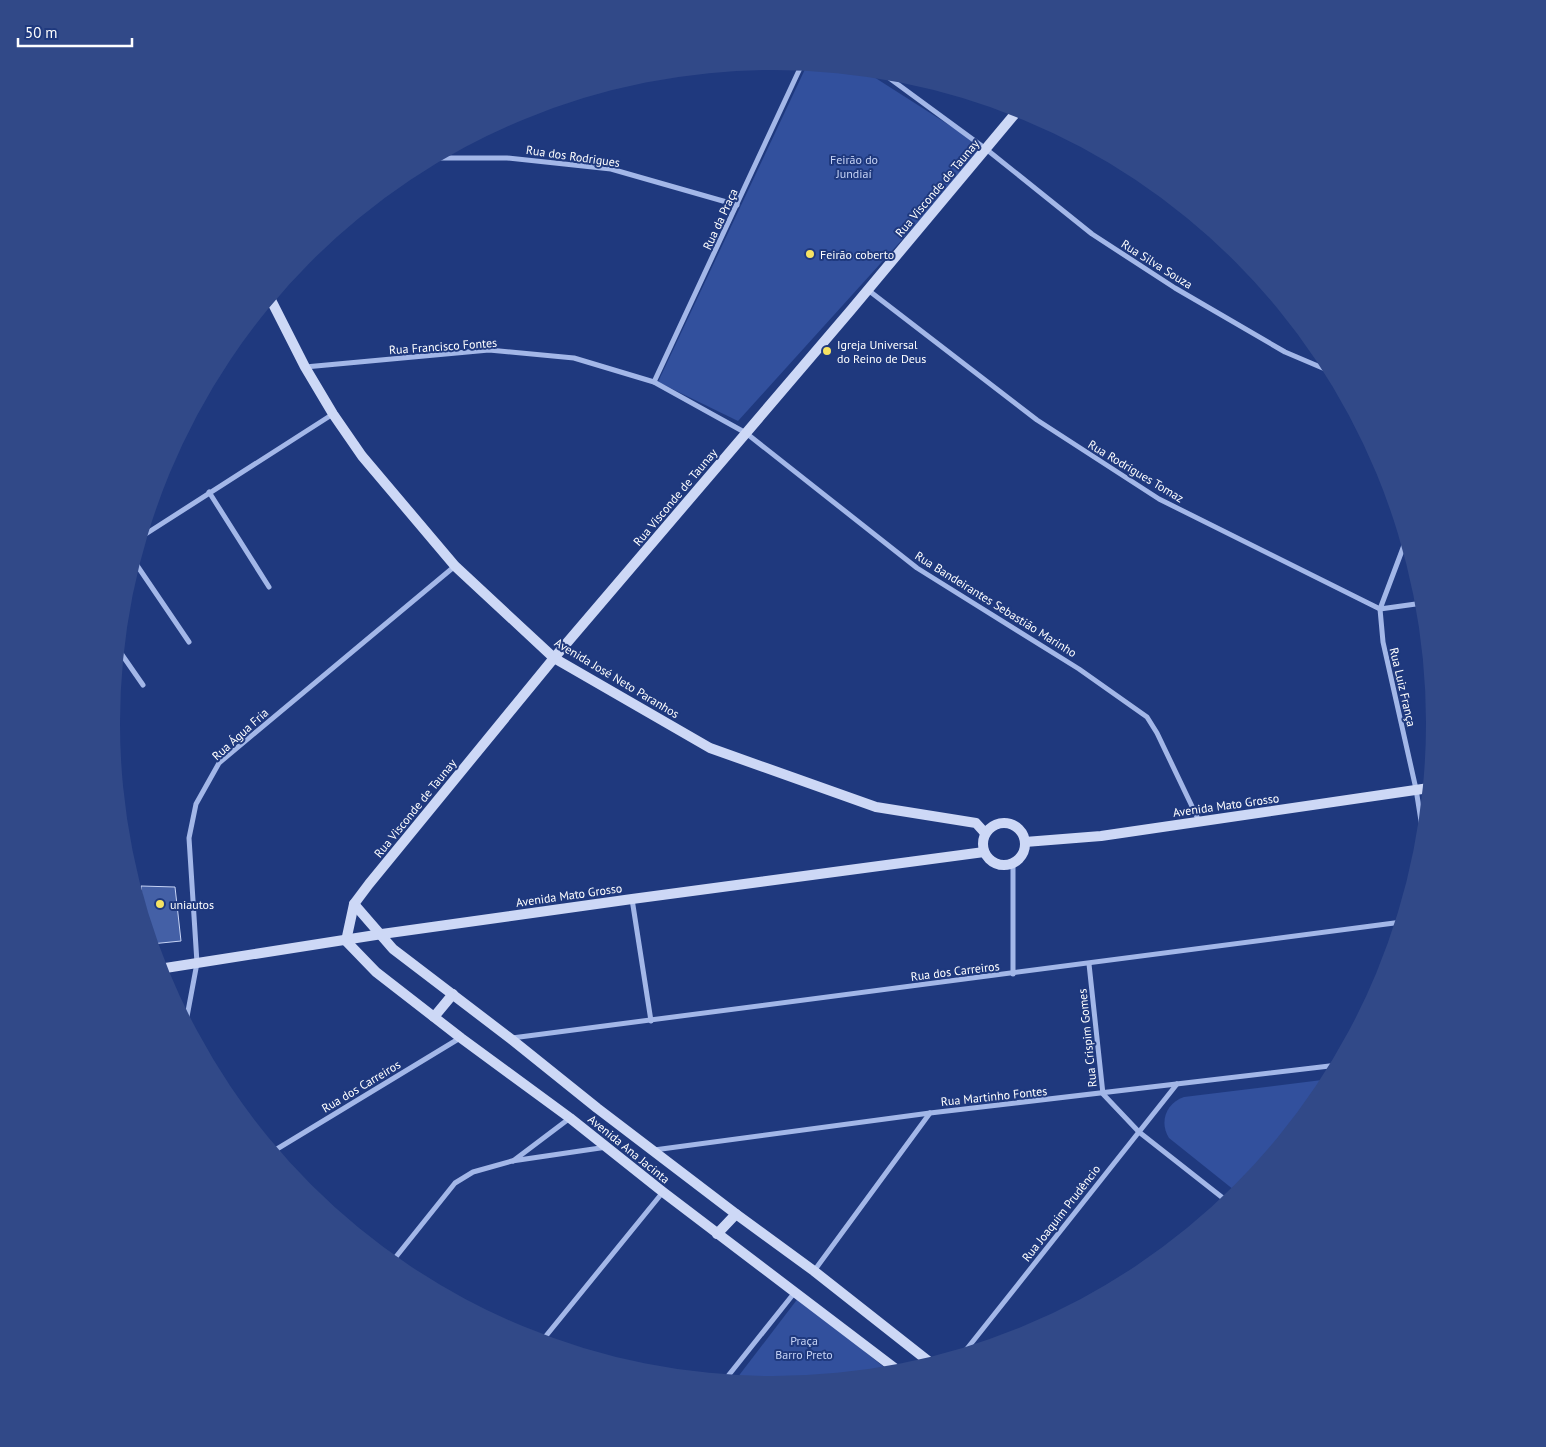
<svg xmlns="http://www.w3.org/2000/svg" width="1546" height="1447" font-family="'PT Sans',sans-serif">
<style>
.green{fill:#32509d}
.building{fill:#4460a6;stroke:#c7d4f6}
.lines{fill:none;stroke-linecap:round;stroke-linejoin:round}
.street{stroke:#a3b7e8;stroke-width:5}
.secondary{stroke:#cdd8f6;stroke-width:10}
.poi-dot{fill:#f6e363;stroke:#1f397e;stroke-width:2}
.labels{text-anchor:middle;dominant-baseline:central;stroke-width:4;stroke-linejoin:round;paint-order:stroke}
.street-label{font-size:12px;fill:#fff;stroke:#1f397e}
.park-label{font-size:12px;fill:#c7d4f6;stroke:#1f397e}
.poi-label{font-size:12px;fill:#fff;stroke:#1f397e;text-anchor:start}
</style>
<rect width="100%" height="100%" fill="#1f397e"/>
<g class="green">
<path d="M807,65L863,70L985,148L738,421L658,382Z"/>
<path d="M1330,1079L1323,1092L1239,1194L1169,1138C1159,1122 1166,1103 1184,1097Z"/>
<path d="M799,1297L892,1374L773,1386L734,1382Z"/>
</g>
<path class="building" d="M141,886L175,887L181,941L151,944L144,921Z"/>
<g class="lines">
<g class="street">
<path d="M881,72L986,149L1092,234L1175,288L1285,352L1332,372"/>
<path d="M432,158H507L611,169L737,205"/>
<path d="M868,290L1037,420L1159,499L1380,609L1423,603"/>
<path d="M305,367L489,350L574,358L654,382L746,433L917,568L1079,669L1147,717L1157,733L1199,821"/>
<path d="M654,382L802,64"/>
<path d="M209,492L269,587"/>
<path d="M141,537L333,414"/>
<path d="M1406,540L1380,609L1383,642L1416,789L1424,840"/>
<path d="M134,561L189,642"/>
<path d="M118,649L143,685"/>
<path d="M1013,863V974"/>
<path d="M632,899L651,1021"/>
<path d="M1089,964L1103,1094L1139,1132L1228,1202"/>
<path d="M186,1022L197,963L189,838L196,804L219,763L455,566"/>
<path d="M512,1038L1402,922"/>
<path d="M654,1150L930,1113L1338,1065"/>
<path d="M272,1152L460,1038"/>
<path d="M513,1161L570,1118"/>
<path d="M391,1263L455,1183L473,1172L512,1161L607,1147"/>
<path d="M814,1271L930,1113"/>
<path d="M541,1342L663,1192"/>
<path d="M962,1355L1177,1084"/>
<path d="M724,1381L795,1292"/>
</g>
<g class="secondary">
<path d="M270,298L305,367L333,414L362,456L455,566L554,658L710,748L876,807L976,823L985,833"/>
<circle cx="1004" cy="844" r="21"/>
<path d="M1025,842L1101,836L1429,788"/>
<path d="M354,904L393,949L511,1039L597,1108L736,1214L814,1271L932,1364"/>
<path d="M159,969L382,934L632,899L984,852"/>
<path d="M434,1017L453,994"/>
<path d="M717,1234L736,1214"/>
<path d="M901,1373L663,1192L570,1118L461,1038L376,972L346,941L354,904L369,884L554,658L851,310L1019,109"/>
</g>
</g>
<g class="poi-dot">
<circle cx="810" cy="254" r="5"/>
<circle cx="827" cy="351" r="5"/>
<circle cx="160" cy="904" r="5"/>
</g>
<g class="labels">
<g class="street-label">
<text transform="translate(573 156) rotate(8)">Rua dos Rodrigues</text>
<text transform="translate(937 188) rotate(-50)">Rua Visconde de Taunay</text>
<text transform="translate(720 219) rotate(-65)">Rua da Praça</text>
<text transform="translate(1157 264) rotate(32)">Rua Silva Souza</text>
<text transform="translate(443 346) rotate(-4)">Rua Francisco Fontes</text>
<text transform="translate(1136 471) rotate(31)">Rua Rodrigues Tomaz</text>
<text transform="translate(675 497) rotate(-50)">Rua Visconde de Taunay</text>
<text transform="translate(996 604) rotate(32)">Rua Bandeirantes Sebastião Marinho</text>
<text transform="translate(617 678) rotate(31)">Avenida José Neto Paranhos</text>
<text transform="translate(1403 687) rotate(77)">Rua Luiz França</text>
<text transform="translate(240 734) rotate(-42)">Rua Água Fria</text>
<text transform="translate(1226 805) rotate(-8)">Avenida Mato Grosso</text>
<text transform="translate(415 808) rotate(-51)">Rua Visconde de Taunay</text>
<text transform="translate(569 895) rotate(-8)">Avenida Mato Grosso</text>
<text transform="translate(955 971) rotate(-7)">Rua dos Carreiros</text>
<text transform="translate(1087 1038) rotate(-96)">Rua Crispim Gomes</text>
<text transform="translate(361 1086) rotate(-31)">Rua dos Carreiros</text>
<text transform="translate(994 1096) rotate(-6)">Rua Martinho Fontes</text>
<text transform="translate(629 1149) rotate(39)">Avenida Ana Jacinta</text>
<text transform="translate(1061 1213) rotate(-52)">Rua Joaquim Prudêncio</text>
</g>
<g class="park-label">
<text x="854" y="159">Feirão do<tspan x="854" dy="14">Jundiaí</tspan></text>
<text x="804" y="1340">Praça<tspan x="804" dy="14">Barro Preto</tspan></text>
</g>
<g class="poi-label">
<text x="820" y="254">Feirão coberto</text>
<text x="837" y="344">Igreja Universal<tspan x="837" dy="14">do Reino de Deus</tspan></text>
<text x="170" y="904">uniautos</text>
</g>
</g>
<path d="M0 0H1546V1447H0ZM120 723a653 653 0 1 1 1306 0a653 653 0 1 1-1306 0Z" fill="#314988" fill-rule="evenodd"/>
<path d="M18 38v8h114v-8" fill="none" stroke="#ffffff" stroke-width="2.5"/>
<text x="25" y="38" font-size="15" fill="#ffffff" stroke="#1f397e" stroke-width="4" paint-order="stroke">50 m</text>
</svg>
